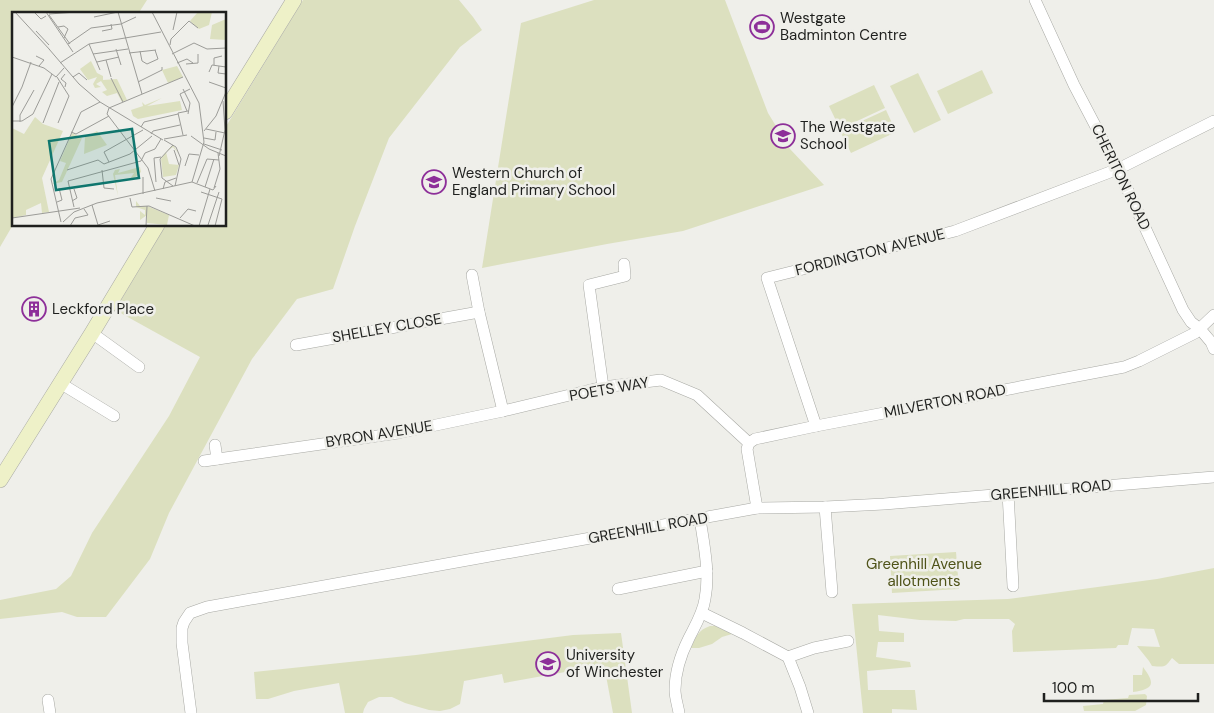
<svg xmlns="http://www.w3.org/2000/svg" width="1214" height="713" font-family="'DM Sans',sans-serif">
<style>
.green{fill:#dce0bf}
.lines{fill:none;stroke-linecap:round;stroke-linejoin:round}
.street-casing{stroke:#a8a9a4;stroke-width:12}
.secondary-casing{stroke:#a8a9a4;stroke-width:16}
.street{stroke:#fff;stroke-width:11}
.secondary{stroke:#eef1c8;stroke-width:15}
.labels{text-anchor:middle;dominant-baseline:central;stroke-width:5;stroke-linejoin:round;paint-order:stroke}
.poi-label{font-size:15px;fill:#1f201e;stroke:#efefea;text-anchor:start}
.street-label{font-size:15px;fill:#1f201e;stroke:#efefea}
.park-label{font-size:15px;fill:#4f5319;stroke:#efefea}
.inset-road{fill:none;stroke:#9c9c98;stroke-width:1}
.view{fill:#0f766e;fill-opacity:0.15;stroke:#0f766e;stroke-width:2.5}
.inset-edge{fill:none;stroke:#1f201e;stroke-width:2.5}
</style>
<rect width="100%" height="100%" fill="#efefea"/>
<g class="green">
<path d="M0,0H147L138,14H14V223L0,247Z"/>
<path d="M303,0H459L473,17L482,30L460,47L389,138L355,226L333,289L297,299L252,359L169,513L150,559L106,617H77L62,612L0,619V600L56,589L71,576L92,533L169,416L200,357L115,310L166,225H225V128Z"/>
<path d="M594,0H725L768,113L790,149L824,185L683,231L607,244L482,268L521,23Z"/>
<path d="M982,70L993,93L948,114L937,91Z"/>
<path d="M918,73L941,120L914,133L890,86Z"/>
<path d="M874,85L885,108L840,129L829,106Z"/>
<path d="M886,110L896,132L851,153L840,131Z"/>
<path d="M956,552L959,589L892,593L890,556Z"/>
<path d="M1214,568V664H1179L1172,658C1165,668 1164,667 1152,666L1149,661L1137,646L1160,647L1154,629L1132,628L1128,645H1118L1116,648L1013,652L1012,631L1015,624L1009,619H964L956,621L920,620L878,615L879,631L904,633V642H878L876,657L910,662L911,667L867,671L868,690H915L917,710L892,709V713H863L852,604L1008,599L1157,579Z"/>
<path d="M710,626H715L732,634L722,637L712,644L699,648H691C696,637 698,630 710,626Z"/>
<path d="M621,633L632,713H613L604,665L504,683L502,674L464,681L460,704L450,709L440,711L429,710L405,703L392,697H379L368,702L364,709L363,713H345L339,683L294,691L268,699H256L254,672L416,655L573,635Z"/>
<path d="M1143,667C1155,683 1155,689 1133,692V675H1142Z"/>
<path d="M1145,694L1147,696L1146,705L1135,711H1084L1083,706L1103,704L1104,700L1128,698L1129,695Z"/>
</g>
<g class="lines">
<g class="street-casing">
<g id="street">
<path d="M1035,0L1074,85L1118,169L1183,310L1191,322L1200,329L1211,342L1214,349"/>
<path d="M472,275L479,312L503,411"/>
<path d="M92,333L139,367"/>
<path d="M296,345L479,312"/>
<path d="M60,383L114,416"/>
<path d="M603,387L589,285L625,276L624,264"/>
<path d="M816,426L767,278L955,231L1118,169L1214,121"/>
<path d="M215,445L217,459"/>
<path d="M204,461L398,433L503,411L603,387L661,380L697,395L749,443"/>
<path d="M1008,493L1013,586"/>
<path d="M825,507L832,592"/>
<path d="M757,508L747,449L749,443L755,439L816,426L1124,367L1139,361L1195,333L1214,315"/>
<path d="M618,589L707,571"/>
<path d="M702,613L743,633L788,657L800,687L808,713"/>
<path d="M788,657L814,648L848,641"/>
<path d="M48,700L50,713"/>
<path d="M191,713L182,643V628L184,622L190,613L207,607L757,508L825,507L884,504L1214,477"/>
<path d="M679,713C678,706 675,698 675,690C675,673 681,654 689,638C695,626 703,613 705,599C710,573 704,545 700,519"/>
</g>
</g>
<g class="secondary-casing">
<g id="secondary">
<path d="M225,112L294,0"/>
<path d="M0,480L92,333L157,225"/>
</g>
</g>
<use href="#street" class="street"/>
<use href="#secondary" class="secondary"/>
</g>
<defs>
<g id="stadium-ring" transform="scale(1.25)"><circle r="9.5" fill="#efefea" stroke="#8d2f99" stroke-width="1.5"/><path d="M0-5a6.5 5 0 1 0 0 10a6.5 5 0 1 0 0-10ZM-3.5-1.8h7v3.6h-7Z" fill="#8d2f99"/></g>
<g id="school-ring" transform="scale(1.25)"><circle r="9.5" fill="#efefea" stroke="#8d2f99" stroke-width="1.5"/><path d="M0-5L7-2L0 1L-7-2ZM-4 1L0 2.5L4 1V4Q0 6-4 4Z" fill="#8d2f99"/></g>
<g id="building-ring" transform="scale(1.25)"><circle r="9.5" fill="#efefea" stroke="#8d2f99" stroke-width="1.5"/><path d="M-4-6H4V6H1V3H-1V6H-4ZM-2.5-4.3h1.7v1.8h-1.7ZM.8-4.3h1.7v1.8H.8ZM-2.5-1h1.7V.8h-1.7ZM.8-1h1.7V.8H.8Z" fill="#8d2f99"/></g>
<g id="university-ring" transform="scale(1.25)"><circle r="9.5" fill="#efefea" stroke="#8d2f99" stroke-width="1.5"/><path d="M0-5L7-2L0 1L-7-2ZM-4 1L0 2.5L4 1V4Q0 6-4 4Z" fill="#8d2f99"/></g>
</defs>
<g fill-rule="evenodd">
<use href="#stadium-ring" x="762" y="27"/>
<use href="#school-ring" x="783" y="136"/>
<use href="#school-ring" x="434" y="182"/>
<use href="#building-ring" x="34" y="309"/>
<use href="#university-ring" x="548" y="664"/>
</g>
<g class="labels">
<g class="poi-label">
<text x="780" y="18">Westgate<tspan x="780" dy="17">Badminton Centre</tspan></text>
<text x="800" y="127">The Westgate<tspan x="800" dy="17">School</tspan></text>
<text x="452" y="173">Western Church of<tspan x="452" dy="17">England Primary School</tspan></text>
<text x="52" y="309">Leckford Place</text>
<text x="566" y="655">University<tspan x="566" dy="17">of Winchester</tspan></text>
</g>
<g class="street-label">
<text transform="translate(1121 177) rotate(64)">CHERITON ROAD</text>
<text transform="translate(870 252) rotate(-14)">FORDINGTON AVENUE</text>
<text transform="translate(387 328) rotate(-10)">SHELLEY CLOSE</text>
<text transform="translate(609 389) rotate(-10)">POETS WAY</text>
<text transform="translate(945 401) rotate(-11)">MILVERTON ROAD</text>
<text transform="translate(379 434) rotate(-9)">BYRON AVENUE</text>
<text transform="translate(1051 490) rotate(-5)">GREENHILL ROAD</text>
<text transform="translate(648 528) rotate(-10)">GREENHILL ROAD</text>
</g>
<g class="park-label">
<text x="924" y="564">Greenhill Avenue<tspan x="924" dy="17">allotments</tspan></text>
</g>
</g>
<g transform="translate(12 12)">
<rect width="214" height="214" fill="#efefea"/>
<path d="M186,0H200L197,13L187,17L178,9ZM214,7V28L198,27L200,13ZM79,49L85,61L91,64V68L105,67L115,88L110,90L105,81L95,84L90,80L95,78L89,69L84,72L89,75L83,76L81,72L85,65L76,68L68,57ZM165,54L171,65L156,71L150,58ZM150,86L135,94L168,89L170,98L126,107L121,104L119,98L131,94L130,90L133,93ZM23,105L31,112L51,119L30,166L37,200L30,201L29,191L14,198V203L0,206V116L12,122ZM85,119L95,133L72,142L73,125ZM60,121L70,126L50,170L40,172L47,168L52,156L54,151L48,149ZM161,133L167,142L161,135L154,140L157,152L167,153L164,163L151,165L149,147L154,140ZM128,155L129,160L121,167H118L122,161L103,163L106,184L101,162L103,158L108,157L106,161ZM124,189L128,194H135L157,203L155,213L135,211V203L128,208V199L133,203V198L124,195Z" fill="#dce0bf"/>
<path class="inset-road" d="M3,0L38,38M22,0L29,7L34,4M34,0L61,40M106,0L130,82M140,0L187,91L192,130L180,170M37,2L64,0M37,3L58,32M82,5L106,0M46,15L52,14L56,17L52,26M161,18L165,0M24,19L37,33M90,19L100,17L99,12M56,32L79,16L109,12L124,5M77,32L88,58M158,33L159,27L177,9L186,16M37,37L67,72L88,90L151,128M104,37L109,53M128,39L130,49L135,52L146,47L143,38M117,41L144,38M81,42L116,37M160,42L182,31L195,37L214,36M24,44L32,48L27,54M0,45L32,56L44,65L52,56M94,48L99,65M85,50L107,45M48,51L77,32L149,20M165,51L175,47L181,51M174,52L186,51V42M202,53V46L210,44M207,54L206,61L214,62M197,60L200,53L214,55M45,65L57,84L46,111M61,65L67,61L75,68M99,66L111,90M126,70L150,58V55M197,70L214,76M10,75L19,50M53,75L54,71L49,67L53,62M171,77L178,91L176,102M0,95L10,75M97,96L95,102L136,156L143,179M97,96L171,65M175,99L168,82L178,77M0,109H10L21,102L40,62M8,110V103L22,78M31,111L47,70M129,115L132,110L166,102M194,117L213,121M192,119L204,104L214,80M59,120L64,122L97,104M139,122L141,119L168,113M171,123L166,101L176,99M179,124L197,137L214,144M192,126L203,128L204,120M152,127L175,123M152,128L164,135L169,147L163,174M192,132L210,138M162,138L167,153M133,141L143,137L149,127M207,144L213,118L211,89M97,150L92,140L131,118M92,152L118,142L140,124M173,154L177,142L187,143M55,158L86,148L92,152M90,158L92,176L102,177M131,165V182M144,170L142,146L149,145M185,171L195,147L207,148M161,174L150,166L148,147L161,133M193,175L202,147M202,176L208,157L206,141M151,177L153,170L164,166M189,180L210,187L203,214M118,186L120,195L137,194L183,214M144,186L159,189M60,189L65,186L62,177M45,190L50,188L47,176M80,193L86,213L98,209M62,195L56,169L129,149L133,141M0,206L68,196M168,206L176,197L184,199M49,210L39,167L69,100L88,90M51,210L62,200L85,191L180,170L201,178L204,174M196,213L207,180M58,214L63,206L76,203L72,197M134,214L135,194M187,214L198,177"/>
<path class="view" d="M120,117L127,166L44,178L37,129Z"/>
<rect width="214" height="214" class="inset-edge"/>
</g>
<path d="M1044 693v8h154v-8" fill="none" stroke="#1f201e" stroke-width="2.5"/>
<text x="1052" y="693" font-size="15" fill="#1f201e" stroke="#efefea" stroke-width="4" paint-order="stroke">100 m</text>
</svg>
